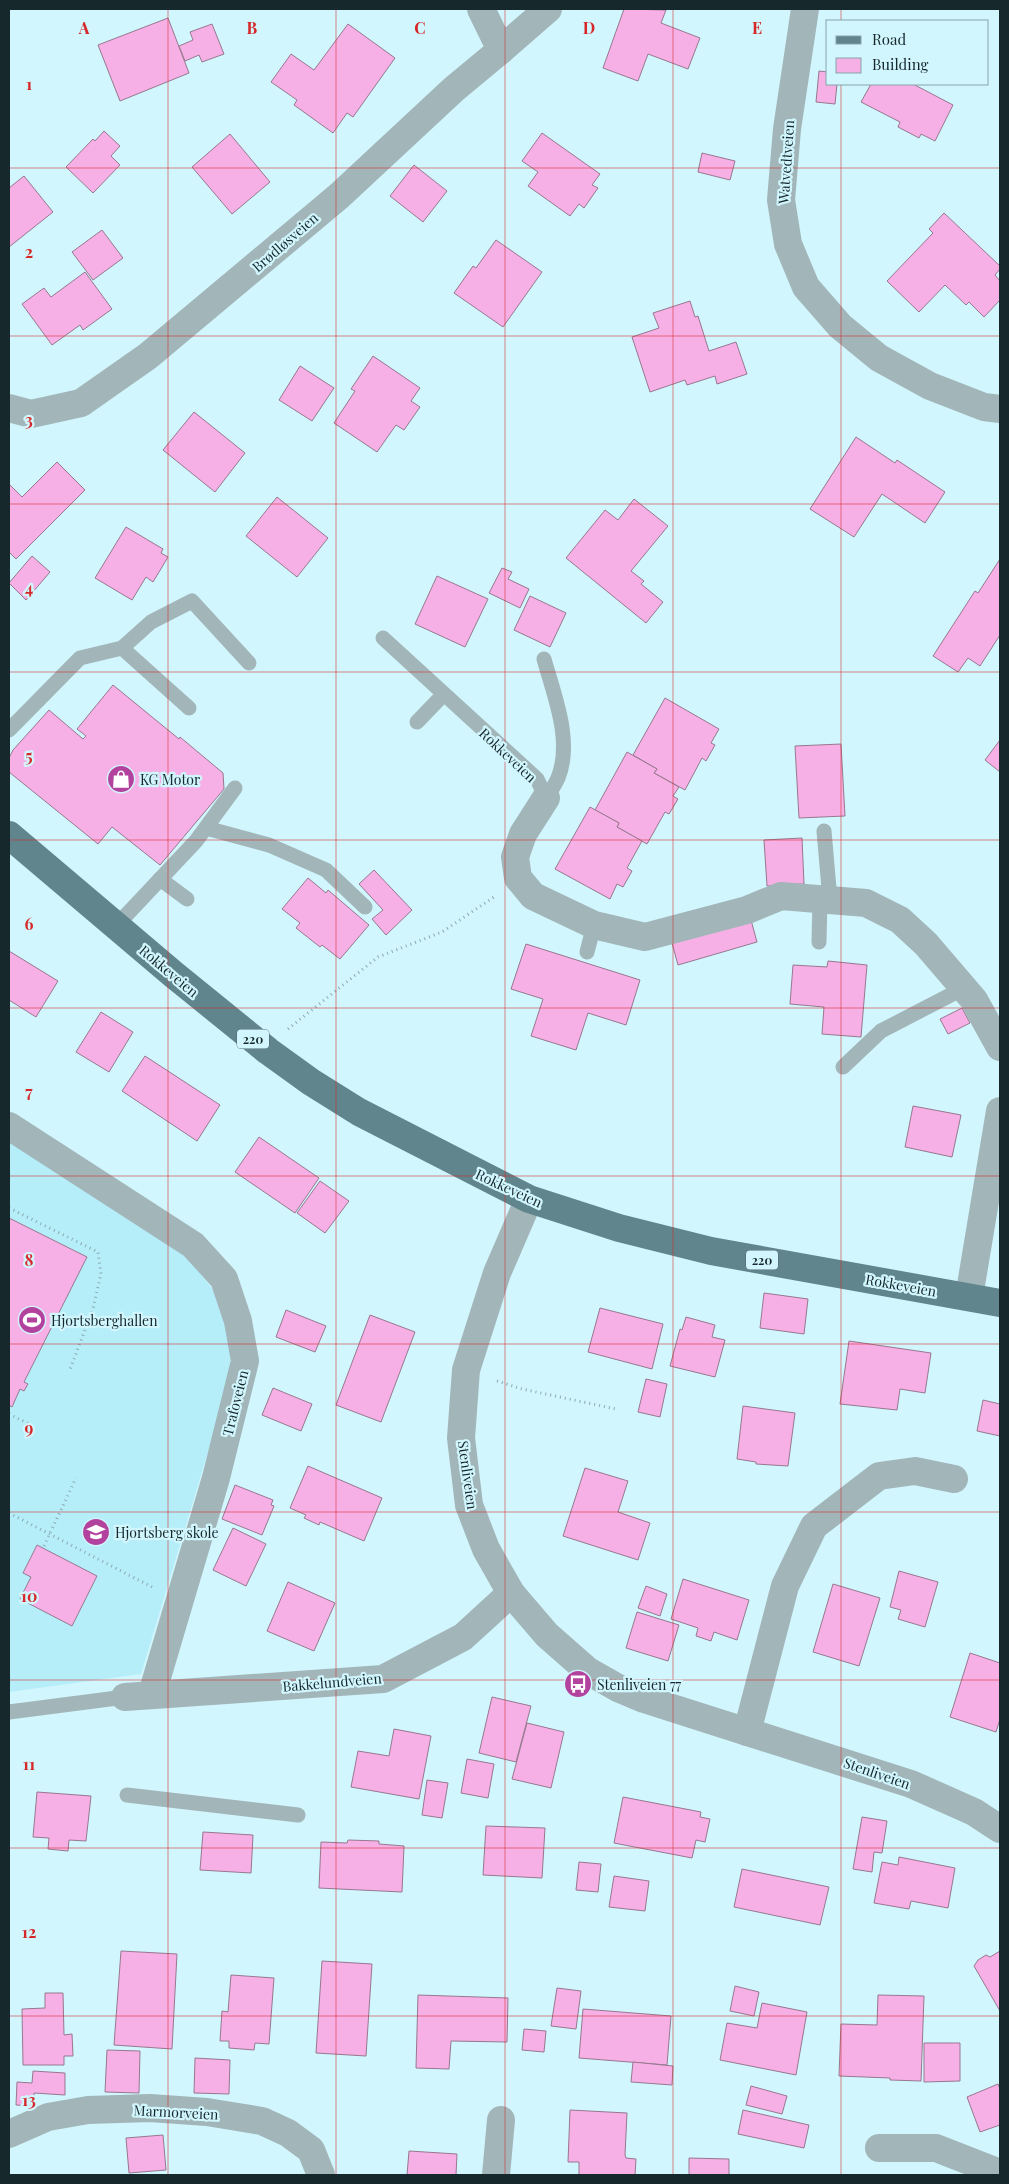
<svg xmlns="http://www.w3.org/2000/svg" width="1009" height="2184" font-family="'Playfair Display',serif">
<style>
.built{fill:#b5eef9}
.building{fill:#f6b0e5;stroke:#97788f}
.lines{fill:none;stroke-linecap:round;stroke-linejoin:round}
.path{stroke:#8caaaf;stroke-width:3;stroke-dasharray:1 4;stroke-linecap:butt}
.lane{stroke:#a2b5b9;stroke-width:15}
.street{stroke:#a2b5b9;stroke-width:28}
.primary{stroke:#60858c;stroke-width:28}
.grid{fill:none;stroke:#d62828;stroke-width:1;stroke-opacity:0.55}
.labels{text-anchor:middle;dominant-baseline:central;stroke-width:4.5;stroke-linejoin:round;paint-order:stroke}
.shield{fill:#d1f6fd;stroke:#4e666b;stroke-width:1}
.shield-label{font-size:12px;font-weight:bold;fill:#16282c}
.street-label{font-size:14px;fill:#16282c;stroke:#d1f6fd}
.poi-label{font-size:14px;fill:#16282c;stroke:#d1f6fd;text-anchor:start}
.grid-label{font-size:16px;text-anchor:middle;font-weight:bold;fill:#d62828;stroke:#d1f6fd;stroke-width:4.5;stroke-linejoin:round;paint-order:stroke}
</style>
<rect width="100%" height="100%" fill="#d1f6fd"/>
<path class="built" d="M9,1141L184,1253L222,1301L232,1346L227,1389L141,1674L9,1692Z"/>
<g class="building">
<path d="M624,9L666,10L661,23L700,38L688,69L648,54L638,81L603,68Z"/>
<path d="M168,18L189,73L120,101L98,45Z"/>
<path d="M212,24L224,54L202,62L199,55L185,61L179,46L193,40L190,32Z"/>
<path d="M348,24L395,58L353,117L347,113L333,133L294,105L297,100L271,82L291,54L314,70Z"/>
<path d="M819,71L828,72V84H837L835,104L816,102Z"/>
<path d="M871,84H913L953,105L935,141L921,134L919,138L898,127L900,122L861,102Z"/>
<path d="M104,131L120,146L111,156L120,165L93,193L66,167L93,139L95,141Z"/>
<path d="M542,133L600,174L592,185L598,188L584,208L579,204L570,216L528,186L538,172L522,161Z"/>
<path d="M230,134L270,182L232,214L192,167Z"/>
<path d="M702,153L735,161L730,180L698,172Z"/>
<path d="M414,165L447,191L423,222L390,196Z"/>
<path d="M24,176L53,212L9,247V188Z"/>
<path d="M944,213L1000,266V269L995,275L1000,281V300L984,317L969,302L966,305L945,285L919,312L887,281L933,233L929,229Z"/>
<path d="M102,230L123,258L93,280L72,252Z"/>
<path d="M496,240L542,272L503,327L454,293L473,266L476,268Z"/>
<path d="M85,272L112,309L83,330L80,325L52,345L22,304L44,288L51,297Z"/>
<path d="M690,301L695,317L698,316L709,351L736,342L747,374L717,384L715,376L687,385L685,380L650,392L632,337L659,328L653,313Z"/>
<path d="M373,356L420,388L411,401L420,407L404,430L396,425L377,452L334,423L355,391L351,389Z"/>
<path d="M300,366L334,388L312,421L279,400Z"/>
<path d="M194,412L245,453L215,492L163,450Z"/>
<path d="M856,437L895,463L897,460L945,492L925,523L882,494L854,537L810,509Z"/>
<path d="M57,462L85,490L16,559L9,552V484L22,497Z"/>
<path d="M277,497L328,538L297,577L246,536Z"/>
<path d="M634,499L668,526L631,571L644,581L641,584L663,602L646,623L566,558L605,510L618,520Z"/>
<path d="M126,527L163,549L161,553L168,557L153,582L146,577L132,600L95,578Z"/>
<path d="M32,556L50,572L26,600L9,583Z"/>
<path d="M1000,559V635L980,666L968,658L958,672L933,656L975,591L978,593Z"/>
<path d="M502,568L512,572L508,579L529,589L520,608L489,593Z"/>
<path d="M437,576L488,599L465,647L415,624Z"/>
<path d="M530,596L566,613L550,647L514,630Z"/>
<path d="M113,685L179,739L180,737L223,773L224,789L160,865L112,827L98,844L9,772V758L13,750L49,710L83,739L86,736L77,729Z"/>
<path d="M665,698L719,729L711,743L715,745L706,761L702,758L685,790L654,773L657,769L633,755Z"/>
<path d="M1000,740V772L985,760Z"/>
<path d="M841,744L845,816L799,818L795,746Z"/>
<path d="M627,752L657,769L654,773L679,787L673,796L678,799L669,814L665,812L647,844L617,827L619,823L595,810Z"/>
<path d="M590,807L619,823L617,827L642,841L627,868L632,871L623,887L617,884L610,899L555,869Z"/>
<path d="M802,838L804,884L767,886L764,840Z"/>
<path d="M374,870L412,910L386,935L372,919L383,910L359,884Z"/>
<path d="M308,878L326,893L328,890L369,925L340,959L322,945L320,947L296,928L300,923L282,909Z"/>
<path d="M751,920L757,942L678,965L672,943Z"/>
<path d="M526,944L640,980L626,1025L588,1013L576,1050L531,1036L543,999L511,989Z"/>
<path d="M9,951L58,981L36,1017L9,1000Z"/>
<path d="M828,961L867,965L861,1037L822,1034L824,1007L790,1004L793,965L827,967Z"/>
<path d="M962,1008L970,1023L948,1034L940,1019Z"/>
<path d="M101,1012L133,1032L109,1072L76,1052Z"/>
<path d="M145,1056L220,1105L197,1141L122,1091Z"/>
<path d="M913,1106L961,1115L952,1157L905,1147Z"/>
<path d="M259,1137L319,1178L295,1213L235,1172Z"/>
<path d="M320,1181L349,1201L325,1233L297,1213Z"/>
<path d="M9,1218L87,1257L24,1382L28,1384L24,1391L20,1389L12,1407L9,1405Z"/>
<path d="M764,1293L808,1299L804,1334L760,1328Z"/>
<path d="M600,1308L663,1324L652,1369L588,1352Z"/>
<path d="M286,1310L326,1326L315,1352L276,1337Z"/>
<path d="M370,1315L415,1332L381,1422L336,1405Z"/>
<path d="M686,1317L715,1325L712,1337L725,1340L715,1377L670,1366L680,1329L682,1330Z"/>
<path d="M849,1341L931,1353L925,1393L900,1389L897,1410L840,1404Z"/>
<path d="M646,1379L667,1384L660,1417L638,1412Z"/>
<path d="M273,1388L312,1404L301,1431L262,1415Z"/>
<path d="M983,1400L1000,1404V1436L977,1431Z"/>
<path d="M743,1406L795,1413L788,1466L756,1464V1462L737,1459Z"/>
<path d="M308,1466L382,1498L364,1541L320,1522L319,1525L304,1518L306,1515L290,1508Z"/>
<path d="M585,1468L628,1481L618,1512L650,1523L638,1560L563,1536Z"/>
<path d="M235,1485L273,1500L271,1505L274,1506L262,1535L222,1519Z"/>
<path d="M233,1528L266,1544L246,1586L213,1570Z"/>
<path d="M37,1545L97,1576L72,1626L20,1599L31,1577L23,1573Z"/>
<path d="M899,1571L938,1582L925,1627L898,1619L901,1610L890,1607Z"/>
<path d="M683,1579L749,1600L737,1640L714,1632L711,1641L696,1636L698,1628L671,1619Z"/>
<path d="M288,1582L335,1603L314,1651L267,1631Z"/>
<path d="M833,1584L880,1598L859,1666L813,1652Z"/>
<path d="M646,1586L667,1594L660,1616L638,1608Z"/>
<path d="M637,1612L679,1625L668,1661L626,1648Z"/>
<path d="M970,1653L1000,1663V1719L996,1732L950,1717Z"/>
<path d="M492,1697L531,1706L516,1762L479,1753Z"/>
<path d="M527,1723L564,1732L551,1788L512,1779Z"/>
<path d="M394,1729L431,1736L419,1799L351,1787L358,1751L389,1756Z"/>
<path d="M467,1759L494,1764L488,1798L461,1793Z"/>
<path d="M427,1780L448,1783L442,1818L422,1815Z"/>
<path d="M37,1792L91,1796L86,1841L69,1840L68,1851L48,1849L49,1838L33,1837Z"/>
<path d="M623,1797L701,1812L700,1817L710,1819L705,1842L696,1840L692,1858L614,1843Z"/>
<path d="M862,1817L887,1821L882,1853L874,1852L872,1872L853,1869Z"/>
<path d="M486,1826L545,1828L542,1878L483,1875Z"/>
<path d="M203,1832L253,1835L251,1873L200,1870Z"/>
<path d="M348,1840L379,1841V1844L404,1846L402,1892L319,1888L321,1842L347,1843Z"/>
<path d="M899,1857L955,1868L948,1908L911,1901L909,1909L874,1903L882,1862L898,1865Z"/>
<path d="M579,1862L601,1864L598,1892L576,1890Z"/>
<path d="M742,1869L829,1887L820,1925L734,1907Z"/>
<path d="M614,1876L649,1881L645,1911L609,1907Z"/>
<path d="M121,1951L177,1954L172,2049L114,2045Z"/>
<path d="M1000,1951V2011L974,1966L978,1960L986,1955L990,1957Z"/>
<path d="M322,1961L372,1964L366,2056L316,2053Z"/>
<path d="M231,1975L274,1978L269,2044L255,2043L254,2050L229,2048V2041H220L222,2011L228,2012Z"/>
<path d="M735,1986L759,1992L754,2016L730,2011Z"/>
<path d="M557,1988L581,1991L576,2029L551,2026Z"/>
<path d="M45,1993H63L64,2035L72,2034L73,2056H64V2065H23L22,2009L45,2008Z"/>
<path d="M418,1995L508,1998L507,2042L451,2041L449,2069L416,2068Z"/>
<path d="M878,1995L924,1996L921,2081L890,2080V2078L839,2076L841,2024L877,2025Z"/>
<path d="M762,2003L807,2012L796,2075L720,2060L727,2023L757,2028Z"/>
<path d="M583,2009L671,2016L667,2065L579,2058Z"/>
<path d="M524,2029L546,2031L544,2052L522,2050Z"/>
<path d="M924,2043H960V2081L924,2082Z"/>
<path d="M107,2050L140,2051L139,2093L105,2092Z"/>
<path d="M195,2058L230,2060L229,2094L194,2093Z"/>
<path d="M633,2062L673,2066L672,2085L631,2082Z"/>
<path d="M33,2071L65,2073V2095L34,2093V2106L16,2105L17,2082L32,2083Z"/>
<path d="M998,2084L1000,2089V2125L980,2132L967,2097Z"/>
<path d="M751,2086L787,2096L782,2114L746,2105Z"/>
<path d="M570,2110L627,2113L625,2155L626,2158L636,2159L635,2175H579V2162H568Z"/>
<path d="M743,2110L809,2125L804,2148L738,2134Z"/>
<path d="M163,2135L166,2170L129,2173L126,2138Z"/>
<path d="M409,2151L457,2154L456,2175H407Z"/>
<path d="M689,2158L729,2159V2175H689Z"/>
</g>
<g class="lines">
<g class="path">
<path d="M288,1029L378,957L442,932L494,897"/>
<path d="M9,1208L98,1252L101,1274L93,1309L69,1372"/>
<path d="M497,1381L522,1389L616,1409"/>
<path d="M9,1414L35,1427"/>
<path d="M9,1513L152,1587"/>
<path d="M44,1546L76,1478"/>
</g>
<g class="lane">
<path d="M383,638L537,779L546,798"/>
<path d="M122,648L151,622L192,601L249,663"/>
<path d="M544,659C554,695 573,741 558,778C555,785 550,792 546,798"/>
<path d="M417,722L443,695"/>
<path d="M9,730L80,658L122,648L189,708"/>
<path d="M206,828L269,845L326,870L365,907"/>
<path d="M824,831L830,900"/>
<path d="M160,879L187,899"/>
<path d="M116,926L196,841L235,788"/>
<path d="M819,942L820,899"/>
<path d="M587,952L594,925"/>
<path d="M843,1067L881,1031L964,988"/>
<path d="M9,1712L125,1697"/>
<path d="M127,1795L298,1815"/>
</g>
<g class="street">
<path d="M805,9L787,129L781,200L788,244L806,287L840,326L879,358L930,386L984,407L1000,409"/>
<path d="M501,50L548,9"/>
<path d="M9,408L31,414L81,403L148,356L339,196L454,89L501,50L481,9"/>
<path d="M546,798L523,834L515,857L518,878L533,896L594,925L645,937L747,910L781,896L866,903L900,920L926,944L974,1000L1000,1047"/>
<path d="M9,1126L193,1245L224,1279L238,1321L245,1361L216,1478L152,1694"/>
<path d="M529,1199L497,1273L466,1370L461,1438L469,1505L486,1549L511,1593L547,1635L588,1671L618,1688L644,1699L911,1784L974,1812L1000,1829"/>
<path d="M969,1297L1000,1111"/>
<path d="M125,1697L383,1679L463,1637L511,1593"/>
<path d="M747,1732L785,1586L814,1526L879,1476L915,1471L954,1479"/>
<path d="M9,2134L48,2117L88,2110L150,2108L207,2112L262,2121L288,2133L311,2150L321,2175"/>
<path d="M879,2148H936L1000,2173"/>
<path d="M496,2175L501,2120"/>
</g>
<path class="primary" d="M9,835L173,974L268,1051L311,1082L359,1112L529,1199L619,1228L711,1251L1000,1303"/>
</g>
<path class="grid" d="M168,9V2175M336,9V2175M505,9V2175M673,9V2175M841,9V21M841,84V2175M9,168H1000M9,336H1000M9,504H1000M9,672H1000M9,840H1000M9,1008H1000M9,1176H1000M9,1344H1000M9,1512H1000M9,1680H1000M9,1848H1000M9,2016H1000"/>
<defs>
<g id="shop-disc" transform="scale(1.4375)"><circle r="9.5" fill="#b3429e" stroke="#d1f6fd"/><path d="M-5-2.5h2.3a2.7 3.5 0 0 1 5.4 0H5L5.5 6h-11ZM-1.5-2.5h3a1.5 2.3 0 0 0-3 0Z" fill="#fff"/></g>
<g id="stadium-disc" transform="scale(1.4375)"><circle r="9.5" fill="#b3429e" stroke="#d1f6fd"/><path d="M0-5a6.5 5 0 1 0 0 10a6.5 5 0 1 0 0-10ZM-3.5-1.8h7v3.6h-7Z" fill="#fff"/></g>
<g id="school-disc" transform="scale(1.4375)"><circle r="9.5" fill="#b3429e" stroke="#d1f6fd"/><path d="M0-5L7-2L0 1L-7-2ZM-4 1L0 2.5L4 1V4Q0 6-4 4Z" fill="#fff"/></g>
<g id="bus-disc" transform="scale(1.4375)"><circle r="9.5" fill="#b3429e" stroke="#d1f6fd"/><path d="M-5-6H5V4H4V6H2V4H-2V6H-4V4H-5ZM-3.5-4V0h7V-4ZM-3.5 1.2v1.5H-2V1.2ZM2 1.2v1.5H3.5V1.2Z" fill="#fff"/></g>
</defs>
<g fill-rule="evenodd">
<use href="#shop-disc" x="121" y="779"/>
<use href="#stadium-disc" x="32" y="1320"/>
<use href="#school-disc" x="96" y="1532"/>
<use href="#bus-disc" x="578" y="1684"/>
</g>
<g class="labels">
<g class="shield">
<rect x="237" y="1029.5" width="32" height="19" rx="4"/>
<rect x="746" y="1250.5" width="32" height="19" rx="4"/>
</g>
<g class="shield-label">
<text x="253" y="1039">220</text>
<text x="762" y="1260">220</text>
</g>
<g class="street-label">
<text transform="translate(786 162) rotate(-86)">Watvedtveien</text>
<text transform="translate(285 242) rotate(-41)">Brødløsveien</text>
<text transform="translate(508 755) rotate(43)">Rokkeveien</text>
<text transform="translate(169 971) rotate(40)">Rokkeveien</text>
<text transform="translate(509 1188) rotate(25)">Rokkeveien</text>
<text transform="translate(901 1285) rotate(10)">Rokkeveien</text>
<text transform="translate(235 1403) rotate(-76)">Trafoveien</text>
<text transform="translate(468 1475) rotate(82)">Stenliveien</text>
<text transform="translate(332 1682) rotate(-5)">Bakkelundveien</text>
<text transform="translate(877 1773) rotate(19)">Stenliveien</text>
<text transform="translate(176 2112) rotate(3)">Marmorveien</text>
</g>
<g class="poi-label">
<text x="140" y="779">KG Motor</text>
<text x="51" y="1320">Hjortsberghallen</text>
<text x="115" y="1532">Hjortsberg skole</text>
<text x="597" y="1684">Stenliveien 77</text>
</g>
</g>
<g class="grid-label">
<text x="84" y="34">A</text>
<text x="252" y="34">B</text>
<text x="420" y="34">C</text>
<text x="589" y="34">D</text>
<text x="757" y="34">E</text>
<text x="29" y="90">1</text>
<text x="29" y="258">2</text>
<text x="29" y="426">3</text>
<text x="29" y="594">4</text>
<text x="29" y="762">5</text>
<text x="29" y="930">6</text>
<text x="29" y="1098">7</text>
<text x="29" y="1266">8</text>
<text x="29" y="1434">9</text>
<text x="29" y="1602">10</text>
<text x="29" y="1770">11</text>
<text x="29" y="1938">12</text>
<text x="29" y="2106">13</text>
</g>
<rect width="1009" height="2184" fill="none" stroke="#16282c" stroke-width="20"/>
<rect x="826" y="20" width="162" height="65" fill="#d1f6fd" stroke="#86a4a9"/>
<rect x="836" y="36" width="25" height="8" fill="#60858c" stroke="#86a4a9"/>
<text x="872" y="45" font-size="15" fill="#16282c">Road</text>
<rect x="836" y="58" width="25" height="15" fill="#f6b0e5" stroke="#86a4a9"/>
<text x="872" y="70" font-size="15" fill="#16282c">Building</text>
</svg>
